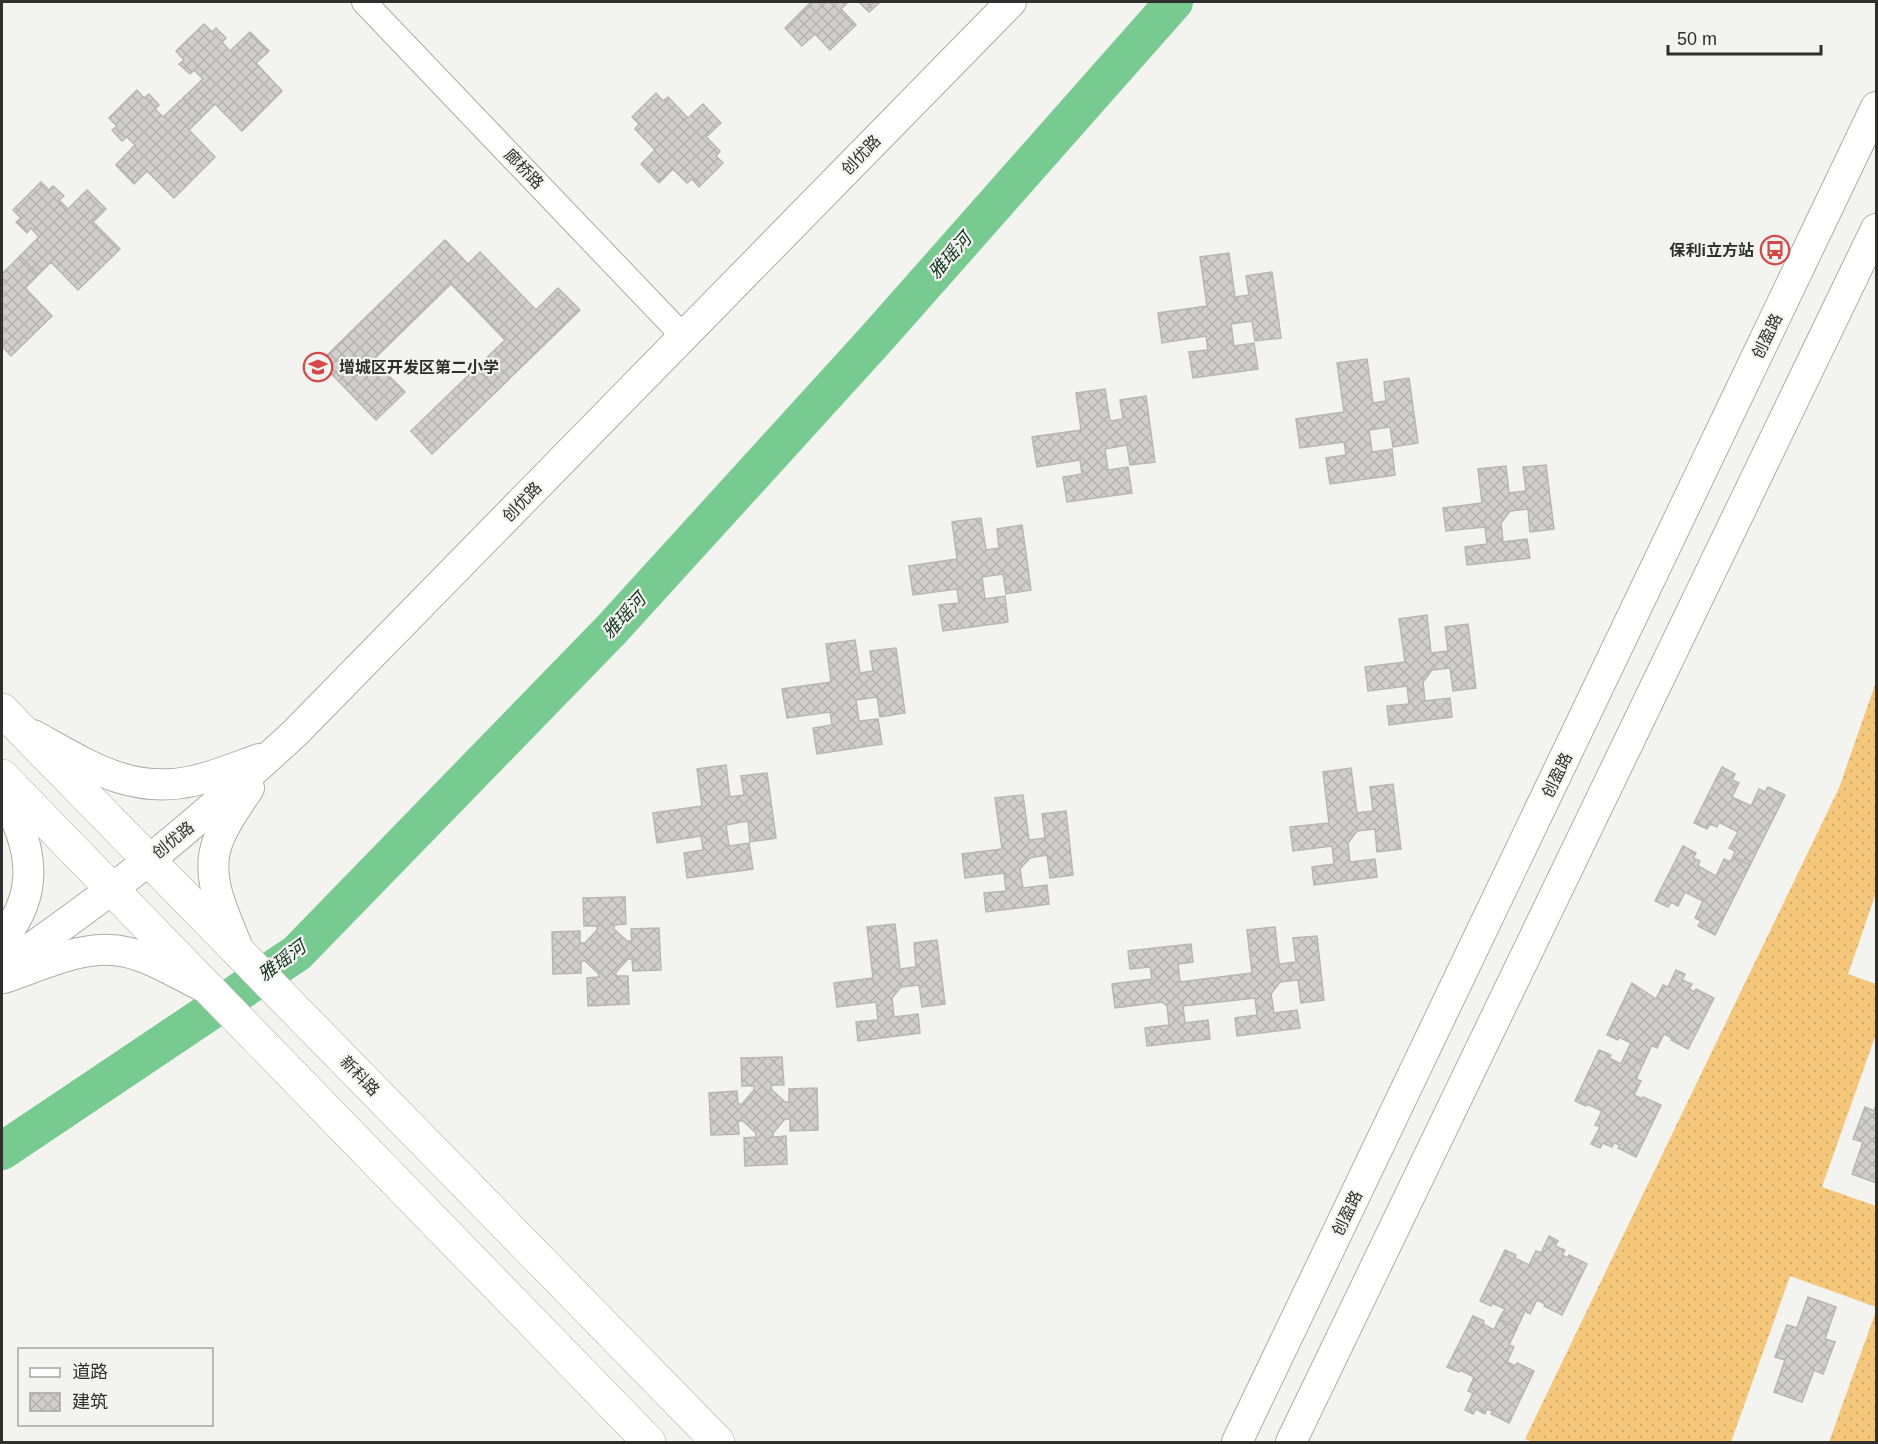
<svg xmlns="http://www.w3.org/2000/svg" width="1878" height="1444" font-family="Arial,'Noto Sans SC',sans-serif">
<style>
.garden{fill:url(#garden-dots)}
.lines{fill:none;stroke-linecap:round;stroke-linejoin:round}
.river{stroke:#78cb90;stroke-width:38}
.building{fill:url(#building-cross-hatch);stroke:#b6b6b3;stroke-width:1.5}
.minor-casing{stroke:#acaca9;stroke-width:26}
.tertiary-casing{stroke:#acaca9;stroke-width:32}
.secondary-casing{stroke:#acaca9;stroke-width:34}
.minor{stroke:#fff;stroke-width:24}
.tertiary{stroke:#fff;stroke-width:30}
.secondary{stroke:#fff;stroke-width:33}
.labels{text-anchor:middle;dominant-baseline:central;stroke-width:4.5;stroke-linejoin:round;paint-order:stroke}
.street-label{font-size:16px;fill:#2f2f2e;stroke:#f3f3f0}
.poi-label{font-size:16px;font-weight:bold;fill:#2f2f2e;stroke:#f3f3f0;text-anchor:end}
.water-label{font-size:18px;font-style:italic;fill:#0f321b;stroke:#f3f3f0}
</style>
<defs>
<pattern id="garden-dots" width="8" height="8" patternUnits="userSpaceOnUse" patternTransform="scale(1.5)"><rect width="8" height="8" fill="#f5c77b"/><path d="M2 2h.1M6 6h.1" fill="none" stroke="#d2ab6b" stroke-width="1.8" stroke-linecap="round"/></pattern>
<pattern id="building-cross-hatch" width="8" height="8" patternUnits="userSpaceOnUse" patternTransform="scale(1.5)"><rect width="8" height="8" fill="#d0cfcc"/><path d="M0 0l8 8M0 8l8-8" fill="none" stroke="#b3b2b0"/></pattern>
</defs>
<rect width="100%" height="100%" fill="#f3f3f0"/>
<g class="garden">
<path d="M1876,682V893L1848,974L1876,984V1034L1822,1187L1876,1206V1307L1790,1276L1731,1442H1533L1525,1439L1839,788Z"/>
<path d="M1876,1311V1442H1829Z"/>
</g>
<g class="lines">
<path class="river" d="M2,1151L297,953L611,630L876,339L1174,2"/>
</g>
<g class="building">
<path d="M811,2H848L841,9L856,25L830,50L815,34L802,46L785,28Z"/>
<path d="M859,2H880L869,12Z"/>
<path d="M204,24L212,32L216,28L226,38L222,42L230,51L250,32L269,51L256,63L282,91L242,131L215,104L202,117L183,98L203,79L194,70L190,74L179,64L184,60L176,51Z"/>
<path d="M137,90L144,98L149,94L159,105L155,109L163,117L183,98L202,117L189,130L215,157L174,198L147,171L134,184L116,165L135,145L127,137L122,141L112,130L117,126L109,118Z"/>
<path d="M656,93L663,101L668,97L688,118L703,104L721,123L706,137L720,151L716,156L723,163L699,187L692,179L687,183L673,169L659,183L641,164L655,150L635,129L639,124L632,117Z"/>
<path d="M41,182L49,190L53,186L64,196L59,200L68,209L87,190L106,209L93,222L120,249L78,290L51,262L38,275L20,256L39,237L31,228L27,233L16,222L21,218L13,210Z"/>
<path d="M445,240L468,264L480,252L536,310L558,288L580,310L432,454L411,431L505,340L451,284L373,360L405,392L376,420L320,362Z"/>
<path d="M1229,253L1235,297L1249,295L1246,276L1272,272L1281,338L1255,341L1252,321L1231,324L1234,346L1254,343L1258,369L1193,378L1189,352L1208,350L1206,336L1162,343L1158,313L1207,306L1200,257Z"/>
<path d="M20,256L38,275L25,288L52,316L11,356L2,346V274Z"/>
<path d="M1367,359L1373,403L1386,401L1384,382L1409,378L1418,443L1393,447L1390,427L1369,430L1372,452L1392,449L1395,475L1330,484L1326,458L1346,455L1344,442L1300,448L1296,419L1344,412L1337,363Z"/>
<path d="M1105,389L1110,421L1123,419L1120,400L1146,396L1155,462L1130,465L1127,445L1105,449L1108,470L1128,467L1132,493L1067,502L1063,477L1082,474L1080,460L1037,467L1032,437L1081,430L1076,393Z"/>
<path d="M1546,465L1554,529L1530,532L1528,509L1510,511L1501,523L1503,542L1527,539L1530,558L1467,565L1465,547L1487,544L1485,527L1446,531L1443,508L1482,503L1478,469L1506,466L1509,493L1526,491L1523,467Z"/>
<path d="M981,518L986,550L999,548L997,529L1022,525L1031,590L1006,594L1003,574L982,577L985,599L1005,596L1008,622L943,631L939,605L959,603L957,589L913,595L909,566L957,559L952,522Z"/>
<path d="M1427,615L1431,653L1448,651L1445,627L1468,624L1476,688L1453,691L1450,668L1432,670L1423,682L1425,701L1450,698L1452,717L1389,725L1387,706L1409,704L1407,686L1368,691L1365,667L1405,662L1399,619Z"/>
<path d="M855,640L860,673L873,671L870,651L896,648L905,713L880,717L877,697L856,700L859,721L878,719L882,744L817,754L813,728L832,725L830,712L787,718L782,689L831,682L826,644Z"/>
<path d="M726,765L730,797L744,795L741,776L767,773L776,838L750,842L748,821L726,825L729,846L749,843L753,869L687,878L684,853L703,850L701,836L657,843L653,813L702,806L697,769Z"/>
<path d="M1722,767L1735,774L1732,780L1739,783L1732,797L1751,806L1759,789L1765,792L1768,787L1785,795L1750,865L1733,857L1735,851L1729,848L1738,832L1719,822L1717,827L1710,824L1707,829L1694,823Z"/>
<path d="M1351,768L1357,813L1373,811L1370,787L1393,784L1401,849L1377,852L1375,829L1357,831L1348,843L1350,862L1375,859L1377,877L1314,885L1312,867L1334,864L1332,846L1293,851L1290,827L1329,823L1323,772Z"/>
<path d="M1023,795L1029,840L1045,838L1042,814L1066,811L1073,875L1050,878L1047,855L1030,858L1020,869L1023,888L1047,885L1049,904L986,912L984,893L1006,891L1004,873L965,878L962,854L1002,849L995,798Z"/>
<path d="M1683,846L1696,853L1693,858L1700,861L1698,866L1716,876L1724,859L1730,862L1733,857L1750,865L1715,935L1698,926L1701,921L1695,918L1703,901L1685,892L1678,906L1671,902L1668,907L1655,901Z"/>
<path d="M625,897L626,924L614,925V929L627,941H632L631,929L659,928L661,970L633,971L632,959H628L616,972V976H628L629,1004L588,1006L587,978L599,977L598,973L585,961H581V973L553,974L552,932L580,931V943H585L597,930V926H584L583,898Z"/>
<path d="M895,924L900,969L916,967L914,943L937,940L945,1004L922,1007L919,985L901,987L892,998L894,1017L918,1014L920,1033L858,1041L856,1022L878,1020L876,1002L837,1007L834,983L873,978L867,927Z"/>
<path d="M1275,927L1279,964L1296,962L1293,938L1317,936L1324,1000L1301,1003L1298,980L1280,982L1271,994L1274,1013L1297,1010L1300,1028L1237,1036L1235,1018L1257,1015L1255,998L1183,1006L1185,1023L1208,1020L1210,1039L1147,1046L1145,1028L1169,1025L1167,1006L1162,1002L1115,1008L1112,984L1152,979L1150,967L1130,969L1128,951L1191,944L1193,962L1178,964L1180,982L1252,973L1247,930Z"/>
<path d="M1676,970L1685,974L1682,980L1692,984L1689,989L1695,992L1696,989L1714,998L1688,1049L1671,1040L1672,1038L1664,1034L1657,1048L1652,1045L1644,1062L1626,1053L1631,1043L1619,1037L1618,1040L1607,1035L1632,983L1656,999L1663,985L1668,987Z"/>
<path d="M1599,1050L1611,1055L1609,1058L1621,1064L1626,1053L1644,1062L1636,1079L1641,1081L1634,1095L1642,1099L1643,1097L1661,1105L1636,1157L1618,1148L1620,1145L1614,1143L1612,1147L1603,1143L1600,1148L1591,1144L1600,1127L1595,1125L1602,1111L1587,1104L1586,1106L1575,1101Z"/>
<path d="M782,1057L784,1085H771L772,1090L785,1102H789V1089L817,1088L818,1130L790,1131V1119H785L773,1133V1137L786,1136L787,1164L745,1166L744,1138L756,1137V1133L743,1121H738L739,1134L711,1135L709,1093L737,1091L738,1104H742L754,1090V1086H742L741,1058Z"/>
<path d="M1876,1105V1183L1852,1174L1863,1142L1853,1139L1865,1107L1874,1111Z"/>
<path d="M1549,1236L1558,1241L1555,1246L1565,1250L1562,1255L1568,1258L1569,1255L1587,1264L1562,1315L1544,1306L1545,1304L1537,1300L1530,1314L1525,1311L1517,1328L1499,1319L1505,1309L1492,1303L1491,1306L1480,1301L1505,1250L1516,1255L1515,1258L1529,1265L1536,1251L1541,1253Z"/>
<path d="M1808,1297L1836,1307L1825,1339L1835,1342L1823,1374L1814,1370L1802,1402L1774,1392L1785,1360L1775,1357L1787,1325L1797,1328Z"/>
<path d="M1473,1316L1484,1321L1483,1324L1494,1330L1499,1319L1517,1328L1509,1345L1514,1347L1507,1362L1515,1366L1517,1363L1534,1371L1509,1423L1491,1414L1493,1411L1487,1409L1485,1414L1476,1409L1473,1414L1465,1410L1473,1393L1468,1391L1474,1377L1460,1370L1459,1372L1447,1367Z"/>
</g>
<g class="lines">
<g class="minor-casing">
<path id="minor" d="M364,2L684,337"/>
</g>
<g class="tertiary-casing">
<g id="tertiary">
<path d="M33,735C86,764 130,795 193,781C215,776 237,767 259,759"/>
<path d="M2,786C19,825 39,863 22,906C17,919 9,931 2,942"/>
<path d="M240,954C227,918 203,879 218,841C225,822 238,805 249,788"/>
<path d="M2,969C51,934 101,899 149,860C199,820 247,777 294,734L1011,2"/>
<path d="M4,978C41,966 87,942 126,952C152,958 178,974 202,986"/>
<path d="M1237,1442L1876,107"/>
<path d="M1291,1442L1876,229"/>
</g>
</g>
<g class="secondary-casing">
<g id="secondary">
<path d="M2,710L718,1442"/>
<path d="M2,776L649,1442"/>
</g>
</g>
<use href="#minor" class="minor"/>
<use href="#tertiary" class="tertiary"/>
<use href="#secondary" class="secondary"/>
</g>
<defs>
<g id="bus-ring" transform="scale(1.5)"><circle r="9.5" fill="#f3f3f0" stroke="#d64746" stroke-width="1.5"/><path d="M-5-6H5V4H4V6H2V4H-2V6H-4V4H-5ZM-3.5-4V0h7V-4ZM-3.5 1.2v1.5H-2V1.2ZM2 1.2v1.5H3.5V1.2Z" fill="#d64746"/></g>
<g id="school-ring" transform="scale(1.5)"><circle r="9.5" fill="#f3f3f0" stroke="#d64746" stroke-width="1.5"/><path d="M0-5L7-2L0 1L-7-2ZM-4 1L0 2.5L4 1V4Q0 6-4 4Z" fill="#d64746"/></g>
</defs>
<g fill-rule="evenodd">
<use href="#bus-ring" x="1775" y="250"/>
<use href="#school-ring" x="318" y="367"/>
</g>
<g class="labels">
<g class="street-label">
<text transform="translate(861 155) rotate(-46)">创优路</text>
<text transform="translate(524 169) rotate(46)">廊桥路</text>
<text transform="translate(1767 336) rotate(-64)">创盈路</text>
<text transform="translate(522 502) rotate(-46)">创优路</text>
<text transform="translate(1557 775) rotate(-64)">创盈路</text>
<text transform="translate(173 840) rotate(-39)">创优路</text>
<text transform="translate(360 1076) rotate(46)">新科路</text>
<text transform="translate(1347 1213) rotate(-64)">创盈路</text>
</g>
<g class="poi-label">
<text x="1754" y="250">保利i立方站</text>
<text x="339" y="367" text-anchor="start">增城区开发区第二小学</text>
</g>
<g class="water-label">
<text transform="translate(950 256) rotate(-49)">雅瑶河</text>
<text transform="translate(624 616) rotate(-47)">雅瑶河</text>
<text transform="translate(282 961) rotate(-37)">雅瑶河</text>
</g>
</g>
<rect width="1878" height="1444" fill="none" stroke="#2f2f2e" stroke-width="6"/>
<rect x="18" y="1348" width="195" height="78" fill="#f3f3f0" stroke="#a5a5a2" stroke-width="1.5"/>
<rect x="30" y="1368" width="30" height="9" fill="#ffffff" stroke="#a5a5a2" stroke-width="1.5"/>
<text x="72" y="1378" font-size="18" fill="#2f2f2e">道路</text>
<rect x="30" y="1393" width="30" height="18" fill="url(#building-cross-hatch)" stroke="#a5a5a2" stroke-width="1.5"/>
<text x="72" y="1408" font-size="18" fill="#2f2f2e">建筑</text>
<path d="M1668 45v9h153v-9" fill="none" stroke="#2f2f2e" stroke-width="3"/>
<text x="1677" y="45" font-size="18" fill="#2f2f2e" stroke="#f3f3f0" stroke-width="4.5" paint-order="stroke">50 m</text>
</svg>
